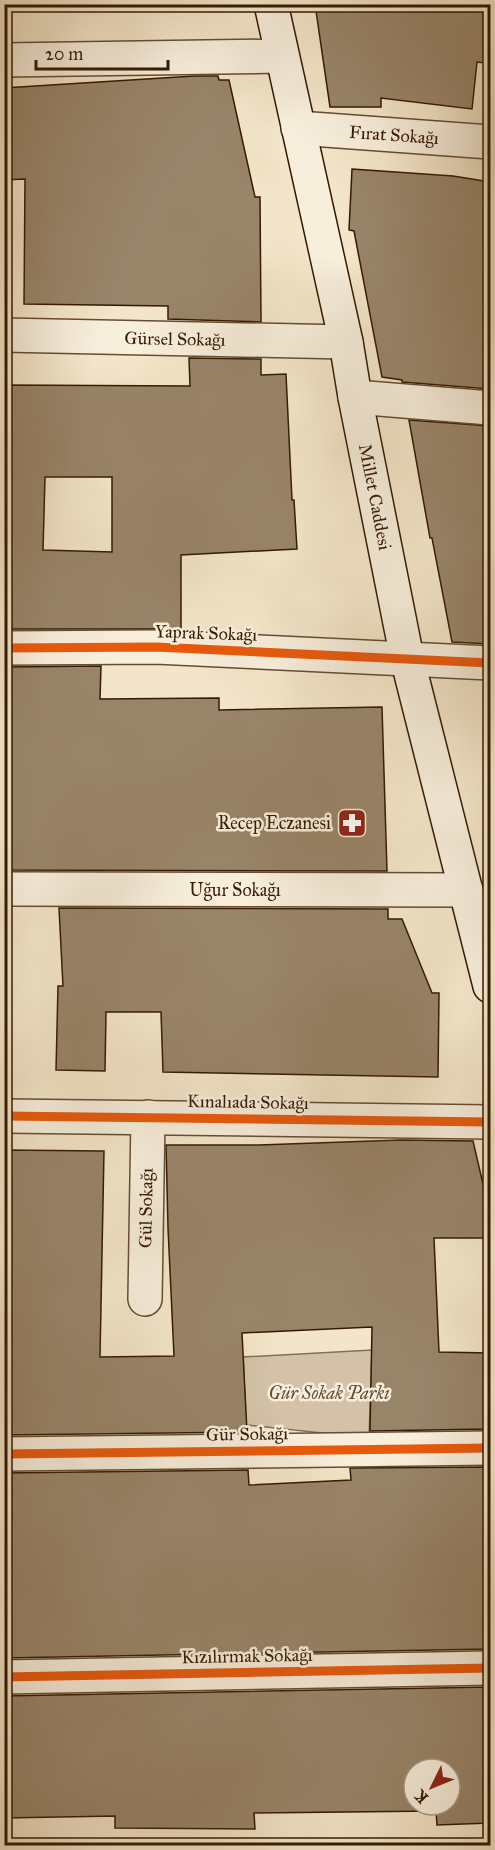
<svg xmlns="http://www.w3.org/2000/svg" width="495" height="1850" font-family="'IM FELL Great Primer',serif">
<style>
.green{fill:#d3c2a7;stroke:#846e54;stroke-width:1.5}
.building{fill:#988469;stroke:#351a00;stroke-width:1.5;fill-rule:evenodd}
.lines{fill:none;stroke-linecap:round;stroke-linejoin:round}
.minor-casing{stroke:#644d32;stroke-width:36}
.tertiary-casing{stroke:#644d32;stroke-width:36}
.secondary-casing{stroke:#351a00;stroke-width:36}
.minor{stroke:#f7eedc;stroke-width:33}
.tertiary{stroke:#f7eedc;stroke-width:33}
.secondary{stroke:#f7eedc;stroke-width:33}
.cycleway-casing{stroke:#f7eedc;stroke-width:13}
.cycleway{stroke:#e8590c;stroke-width:9}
.labels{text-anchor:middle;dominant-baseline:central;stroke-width:5;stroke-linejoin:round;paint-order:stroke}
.street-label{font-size:18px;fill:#351a00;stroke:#f7eedc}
.poi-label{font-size:18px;fill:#351a00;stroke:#f7eedc;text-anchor:end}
.park-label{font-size:18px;font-style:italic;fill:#644c32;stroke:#f7eedc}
</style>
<rect width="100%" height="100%" fill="#f3e5c9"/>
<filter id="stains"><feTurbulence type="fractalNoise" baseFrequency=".00333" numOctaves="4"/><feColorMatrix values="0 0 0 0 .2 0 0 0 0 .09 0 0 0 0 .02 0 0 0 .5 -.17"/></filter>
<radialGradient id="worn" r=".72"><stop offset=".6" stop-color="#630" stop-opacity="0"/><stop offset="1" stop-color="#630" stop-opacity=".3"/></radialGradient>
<path class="green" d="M372,1350L369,1438L246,1425L243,1357Z"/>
<g class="building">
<path d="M315,4H490V22L485,63L477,62L472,109L381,98V107H330Z"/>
<path d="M194,76H218L219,80H229L255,197H260L261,322L168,319V306L24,304L25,179L4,180V88Z"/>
<path d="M352,169L453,176L490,182V389L402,382V380L382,377L354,231L349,230Z"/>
<path d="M189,358L261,359V375L286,374L292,500H294L297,549L181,555V629H4V385L190,386ZM45,477H112V552L43,550Z"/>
<path d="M409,420L490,426V644L452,642L432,538H430Z"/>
<path d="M101,666L100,699L219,698V710L382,707L387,871L4,870V667Z"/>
<path d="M59,908L388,909V919H402L432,993H439L438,1077L163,1072L161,1012H106L105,1071L56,1070L58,986H63Z"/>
<path d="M401,1140L473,1141L490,1214V1238H434L439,1352L490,1353V1429L370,1431L372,1327L242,1333L247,1432L4,1435V1150L104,1151L100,1357L174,1356L168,1228L166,1145H259Z"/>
<path d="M490,1467V1649L4,1658V1473L248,1470L249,1485L351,1480L350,1468Z"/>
<path d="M490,1687V1823L437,1825L436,1811L254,1813L255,1829L115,1828V1816L4,1818V1696ZM414,1769H450V1805H414Z"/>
</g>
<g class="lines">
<g class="minor-casing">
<g id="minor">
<path d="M4,60L282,56"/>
<path d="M298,128L490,142"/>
<path d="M4,335L346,342"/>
<path d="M355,397L490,408"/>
<path d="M4,648L156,647L490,663"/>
<path d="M4,889L466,890"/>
<path d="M145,1299L148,1117"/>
<path d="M4,1454L490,1448"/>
<path d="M4,1677L490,1668"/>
</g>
</g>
<g class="tertiary-casing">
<path id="tertiary" d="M4,1116L490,1122"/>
</g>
<g class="secondary-casing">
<path id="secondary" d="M271,4L346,342L355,397L407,658L490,986"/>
</g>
<use href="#minor" class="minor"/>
<use href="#tertiary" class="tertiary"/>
<use href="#secondary" class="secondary"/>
<g class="cycleway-casing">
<g id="cycleway">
<path d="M4,648L156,647L490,663"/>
<path d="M4,1116L490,1122"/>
<path d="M4,1454L490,1448"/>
<path d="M4,1677L490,1668"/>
</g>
</g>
<use href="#cycleway" class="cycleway"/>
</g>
<defs>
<g id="pharmacy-square" transform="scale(1.5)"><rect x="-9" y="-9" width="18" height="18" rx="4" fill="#8f2418" stroke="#f7eedc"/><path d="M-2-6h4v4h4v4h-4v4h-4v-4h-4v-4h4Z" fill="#fff"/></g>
</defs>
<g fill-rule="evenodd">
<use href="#pharmacy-square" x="352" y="823"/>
</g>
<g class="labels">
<g class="street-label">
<text transform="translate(394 135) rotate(4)">Fırat Sokağı</text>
<text transform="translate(175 339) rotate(1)">Gürsel Sokağı</text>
<text transform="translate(375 497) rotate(79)">Millet Caddesi</text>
<text transform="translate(206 633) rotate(2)">Yaprak Sokağı</text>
<text x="235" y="890">Uğur Sokağı</text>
<text transform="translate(248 1102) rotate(1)">Kınalıada Sokağı</text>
<text transform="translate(146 1208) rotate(-89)">Gül Sokağı</text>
<text transform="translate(247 1434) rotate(-1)">Gür Sokağı</text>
<text transform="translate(247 1656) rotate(-1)">Kızılırmak Sokağı</text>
</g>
<g class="poi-label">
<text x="331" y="823">Recep Eczanesi</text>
</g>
<g class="park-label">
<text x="329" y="1393">Gür Sokak Parkı</text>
</g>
</g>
<rect width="495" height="1850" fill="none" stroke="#f3e5c9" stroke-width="24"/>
<rect x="6" y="6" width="483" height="1838" fill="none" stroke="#351a00" stroke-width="3"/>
<rect x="12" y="12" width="471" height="1826" fill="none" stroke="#351a00" stroke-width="1.5"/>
<g transform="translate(432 1787) rotate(227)"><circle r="28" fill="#f7eedc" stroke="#a99984" stroke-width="1.5"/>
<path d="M0-4.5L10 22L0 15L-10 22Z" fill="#8f2418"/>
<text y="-9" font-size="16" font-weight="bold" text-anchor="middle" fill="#351a00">K</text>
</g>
<path d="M36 60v9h132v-9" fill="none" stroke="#351a00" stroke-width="3"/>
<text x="45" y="60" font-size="18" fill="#351a00" stroke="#f7eedc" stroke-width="4.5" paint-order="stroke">20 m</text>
<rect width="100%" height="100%" filter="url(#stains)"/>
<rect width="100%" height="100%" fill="url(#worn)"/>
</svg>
